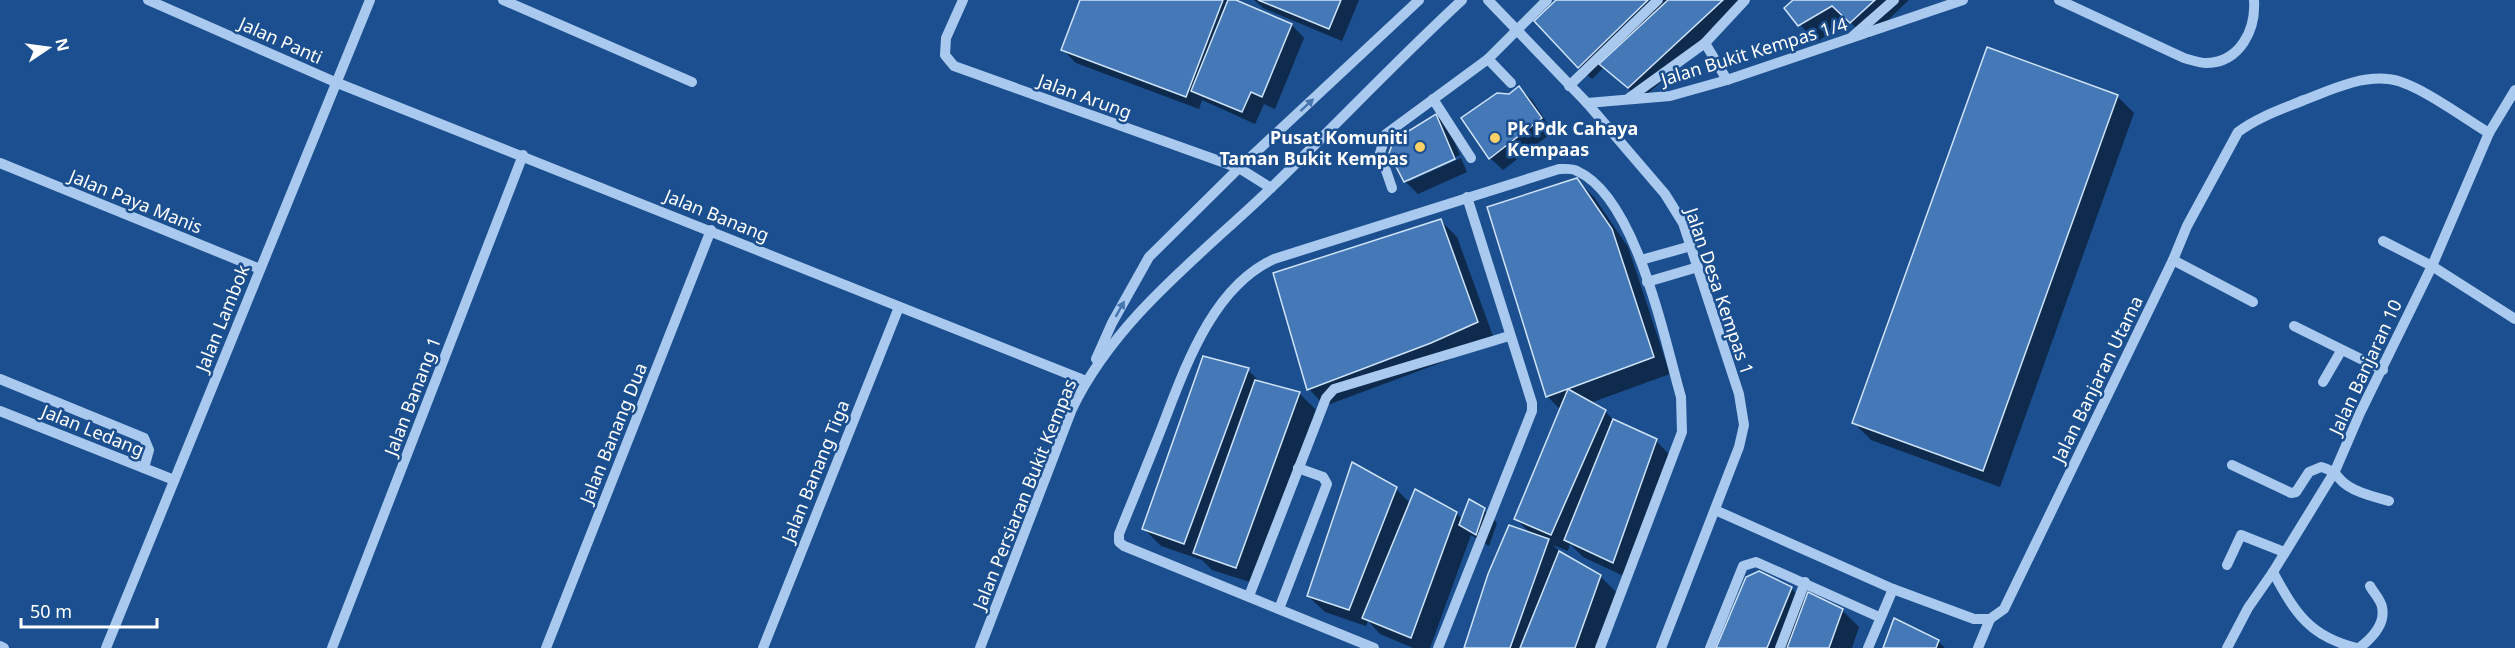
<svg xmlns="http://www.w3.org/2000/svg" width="2515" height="648" font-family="'Noto Sans',sans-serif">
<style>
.shadow{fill:#0007}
.building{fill:#4478b7;stroke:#cfe3fa;stroke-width:1.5}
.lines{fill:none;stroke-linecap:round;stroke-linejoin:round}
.minor{stroke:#a9c9ee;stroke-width:10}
.oneway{fill:#4674ac}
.poi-dot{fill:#ffd166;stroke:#1b4f8f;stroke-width:2}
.labels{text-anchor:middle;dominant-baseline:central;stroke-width:5;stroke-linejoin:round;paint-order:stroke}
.street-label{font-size:18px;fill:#fff;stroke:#1b4f8f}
.poi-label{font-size:18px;font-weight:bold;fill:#fff;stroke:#1b4f8f;text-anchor:start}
</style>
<rect width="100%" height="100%" fill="#1b4f8f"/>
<g class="shadow">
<path d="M1082,0H1227L1229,2L1233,0L1292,25L1304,38L1275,109L1264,104L1255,124L1202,100L1199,109L1076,63L1063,50Z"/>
<path d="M1254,0H1359L1342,41L1263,8Z"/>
<path d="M1558,0H1750L1641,100L1604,67L1592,79L1579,67Z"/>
<path d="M1796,0H1909L1868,39L1850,22L1816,42L1786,9Z"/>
<path d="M1519,88L1532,100L1553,132L1503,170L1490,158L1509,96Z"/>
<path d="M2117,96L2134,113L2000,487L1871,440L1854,423Z"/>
<path d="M1436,115L1448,128L1460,155L1408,179V182L1461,158L1467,172L1418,194L1405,181Z"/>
<path d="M1577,180L1594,197L1628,247L1670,374L1590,403L1605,411L1614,421L1656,441L1673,458L1630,579L1583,557L1570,544L1568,551L1553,545L1564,556L1600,576L1617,593L1597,648H1465L1532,535L1516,519L1561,410L1547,396Z"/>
<path d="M1440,220L1457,237L1494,339L1448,360L1325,406L1309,389Z"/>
<path d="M1248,370L1261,383L1299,393L1316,410L1253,583L1212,570L1202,560L1161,546L1144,529Z"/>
<path d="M1396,489L1410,503L1456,513L1463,520L1484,510L1497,523L1489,546L1471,535L1430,648H1413L1380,634L1368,621L1366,626L1325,612L1308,596Z"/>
<path d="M1791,588L1805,603L1842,610L1859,627L1852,648H1718Z"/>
<path d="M1938,641L1945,648H1885Z"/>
</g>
<g class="building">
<path d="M1080,0H1223L1186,97L1061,50Z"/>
<path d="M1228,0H1236L1292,24L1262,97L1251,92L1242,112L1191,91Z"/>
<path d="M1258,0H1341L1329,29Z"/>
<path d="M1556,0H1648L1578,68L1534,21Z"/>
<path d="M1668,0H1723L1628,88L1599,64Z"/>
<path d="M1793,0H1875L1850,23L1832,6L1798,26L1784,8Z"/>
<path d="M1987,47L2118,95L1983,471L1852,423Z"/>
<path d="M1519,86L1542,118L1489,159L1461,118L1497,93L1509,94Z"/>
<path d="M1436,114L1455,159L1404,182L1389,153L1394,140Z"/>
<path d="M1577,178L1612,229L1654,357L1546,397L1487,207Z"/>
<path d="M1441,219L1478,322L1431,343L1307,390L1273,273Z"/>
<path d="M1203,356L1249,368L1184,544L1142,529Z"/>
<path d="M1255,380L1300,392L1236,568L1193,553Z"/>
<path d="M1568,389L1606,410L1551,535L1514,519Z"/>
<path d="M1613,419L1657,439L1613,563L1564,540Z"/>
<path d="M1352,462L1397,487L1349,610L1307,596Z"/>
<path d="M1415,489L1457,512L1411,638L1362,618Z"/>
<path d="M1469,499L1485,508L1476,535L1459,525Z"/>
<path d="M1509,525L1549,539L1510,648H1464L1488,574Z"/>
<path d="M1559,551L1601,575L1575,648H1520Z"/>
<path d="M1759,571L1792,587L1767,648H1716L1746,577Z"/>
<path d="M1808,592L1843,609L1829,648H1787Z"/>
<path d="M1894,618L1939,640L1936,648H1883Z"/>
</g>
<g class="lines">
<g class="minor">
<path d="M148,0L335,82L1086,381"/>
<path d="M503,0L692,82"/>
<path d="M963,0L946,38L945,55L954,66L1239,168L1271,188"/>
<path d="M1488,0L1587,103L1665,194L1683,223L1739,394L1744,425L1739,447L1661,648"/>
<path d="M2059,0L2184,58C2191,60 2200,63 2207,63C2240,62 2256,30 2254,0"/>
<path d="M1853,36L1894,0"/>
<path d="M1705,43L1727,80"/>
<path d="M1511,83L1488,59L1547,0"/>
<path d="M1569,86L1658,0"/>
<path d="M1629,98L1705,43L1745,0"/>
<path d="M1433,99L1471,158"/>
<path d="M1587,103L1670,96L1727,80L1963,0"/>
<path d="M0,163L260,269"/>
<path d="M1392,188L1380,153L1386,134L1488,59"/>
<path d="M2383,241L2432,266L2515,319"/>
<path d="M1641,260L1691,246"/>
<path d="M2173,260L2253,302"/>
<path d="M1647,282L1698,267"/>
<path d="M2294,326L2383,370"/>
<path d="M1096,359L1112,323L1149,257L1239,168L1419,0"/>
<path d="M0,379L144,438L149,450L144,468"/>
<path d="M2323,382L2341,351"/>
<path d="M0,411L174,480"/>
<path d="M2232,465L2291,493L2296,492L2309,472L2321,467C2341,473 2334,477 2348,486C2360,494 2375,497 2389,501"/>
<path d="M1715,510L1893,589L1974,619H1990L2004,609L2173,260L2187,226L2238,132C2258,117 2282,109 2304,100C2331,90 2359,76 2388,79C2415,81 2465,119 2489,133"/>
<path d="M2227,565L2241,535L2284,552"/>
<path d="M2273,572C2295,613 2310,637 2357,648"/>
<path d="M1249,596L1326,398L1334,389L1509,336"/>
<path d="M1279,609L1327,484L1323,477L1298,468"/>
<path d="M0,646L4,648"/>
<path d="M106,648L370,0"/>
<path d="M332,648L523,155"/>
<path d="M546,648L711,230"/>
<path d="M763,648L899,307"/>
<path d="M980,648L1072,409C1116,318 1199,257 1271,188C1335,126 1396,61 1462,0"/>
<path d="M1374,648L1124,546L1119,542V534C1133,499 1148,463 1162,427C1185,368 1212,287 1274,259L1559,169C1564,169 1572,168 1577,171C1636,197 1664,338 1681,397L1682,432L1600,648"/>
<path d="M1438,648L1532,411V403L1467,197"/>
<path d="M1710,648L1743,566L1756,562L1879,617"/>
<path d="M1780,648L1805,582"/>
<path d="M1868,648L1893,589"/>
<path d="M1978,648L1990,619"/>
<path d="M2227,648L2248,608L2273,572L2335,471L2360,413L2432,266L2489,133L2515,90"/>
<path d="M2359,648C2371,639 2386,625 2382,607C2381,600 2373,592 2370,586"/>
</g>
</g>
<defs><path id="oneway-solid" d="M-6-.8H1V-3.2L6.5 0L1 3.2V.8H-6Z" transform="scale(1.5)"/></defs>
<g class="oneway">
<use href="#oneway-solid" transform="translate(1307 105) rotate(-43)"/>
<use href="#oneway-solid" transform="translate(1120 309) rotate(-61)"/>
</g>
<g class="poi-dot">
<circle cx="1495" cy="138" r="6"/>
<circle cx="1420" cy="147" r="6"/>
</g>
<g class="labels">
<g class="street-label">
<text transform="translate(281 40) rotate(24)">Jalan Panti</text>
<text transform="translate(1754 51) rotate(-17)">Jalan Bukit Kempas 1/4</text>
<text transform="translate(1085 96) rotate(20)">Jalan Arung</text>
<text transform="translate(136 201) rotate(22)">Jalan Paya Manis</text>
<text transform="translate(717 215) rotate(22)">Jalan Banang</text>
<text transform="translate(1720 291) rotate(71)">Jalan Desa Kempas 1</text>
<text transform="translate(222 318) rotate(-68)">Jalan Lambok</text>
<text transform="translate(2365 367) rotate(-65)">Jalan Banjaran 10</text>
<text transform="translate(2097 379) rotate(-64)">Jalan Banjaran Utama</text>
<text transform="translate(412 396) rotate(-69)">Jalan Banang 1</text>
<text transform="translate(93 430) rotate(22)">Jalan Ledang</text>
<text transform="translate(613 433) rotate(-68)">Jalan Banang Dua</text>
<text transform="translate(815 471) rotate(-68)">Jalan Banang Tiga</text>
<text transform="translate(1024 494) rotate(-68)">Jalan Persiaran Bukit Kempas</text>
</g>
<g class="poi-label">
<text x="1507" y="128">Pk Pdk Cahaya<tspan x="1507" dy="21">Kempaas</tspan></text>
<text x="1408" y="137" text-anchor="end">Pusat Komuniti<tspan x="1408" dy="21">Taman Bukit Kempas</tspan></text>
</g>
</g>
<g transform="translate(48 48) rotate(77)" stroke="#1b4f8f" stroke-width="4.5" paint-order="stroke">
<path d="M0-4.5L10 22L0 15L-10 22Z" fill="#ffffff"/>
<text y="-9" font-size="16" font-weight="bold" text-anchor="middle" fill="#ffffff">N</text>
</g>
<path d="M21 618v9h136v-9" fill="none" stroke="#ffffff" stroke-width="3"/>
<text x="30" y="618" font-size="18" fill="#ffffff" stroke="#1b4f8f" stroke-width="4.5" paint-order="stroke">50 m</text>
</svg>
